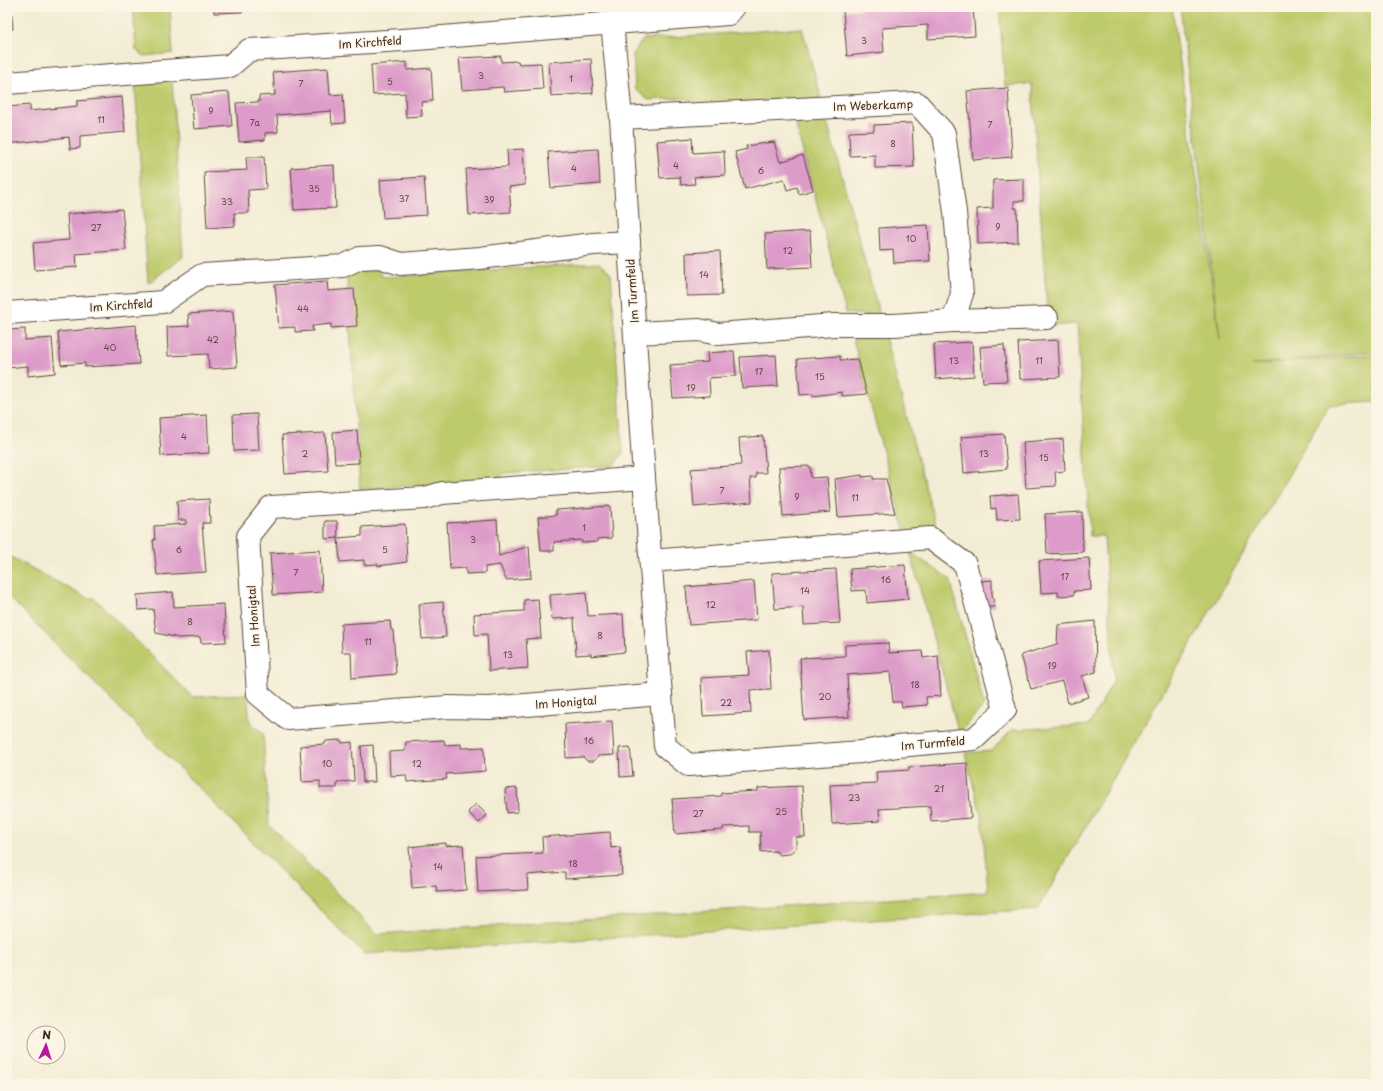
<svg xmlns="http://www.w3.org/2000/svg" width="1383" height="1091" font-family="'Playpen Sans',sans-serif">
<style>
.green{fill:#becb6c;stroke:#7c7a45}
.building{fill:#dd9bc9}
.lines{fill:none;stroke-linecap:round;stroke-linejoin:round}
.minor-casing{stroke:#574739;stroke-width:24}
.minor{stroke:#fff;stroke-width:22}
.labels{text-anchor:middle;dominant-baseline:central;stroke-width:3;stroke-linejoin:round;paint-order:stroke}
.number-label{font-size:9px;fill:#644649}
.street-label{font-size:11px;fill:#3b2a1e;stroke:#fcf5e5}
</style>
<rect width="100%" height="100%" fill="#fcf5e5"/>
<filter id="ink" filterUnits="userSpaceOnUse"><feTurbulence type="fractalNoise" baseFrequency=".025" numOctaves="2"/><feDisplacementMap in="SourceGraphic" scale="8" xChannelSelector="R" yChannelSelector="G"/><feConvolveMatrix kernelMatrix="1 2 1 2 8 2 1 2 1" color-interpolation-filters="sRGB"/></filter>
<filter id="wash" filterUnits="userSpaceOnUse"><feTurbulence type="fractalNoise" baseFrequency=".012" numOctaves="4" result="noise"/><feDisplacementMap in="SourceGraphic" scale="16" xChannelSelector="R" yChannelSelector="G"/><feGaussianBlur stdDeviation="0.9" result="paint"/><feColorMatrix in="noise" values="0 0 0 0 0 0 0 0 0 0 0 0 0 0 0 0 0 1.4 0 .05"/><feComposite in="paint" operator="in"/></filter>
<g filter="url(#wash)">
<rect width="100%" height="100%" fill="#f3ecd4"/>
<g class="green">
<path d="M133,7H170L173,53L144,56L136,50Z"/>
<path d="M999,7H1172L1220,339L1180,7H1376V351L1251,365L1376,354V402L1329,405L1038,909L364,954L7,595V555L87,598H94L193,697L247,694L250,722L263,733L269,825L377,934L988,892L982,819L965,753L991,751L1012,730L1089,725L1114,680L1104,536H1090L1077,324L1048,326L1032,84L1005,86Z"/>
<path d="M802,28L821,98L696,107L686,98L648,100L635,89L633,52L644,39Z"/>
<path d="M172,80L183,257L148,283L135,82Z"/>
<path d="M826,118L880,317L846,313L796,126L801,120Z"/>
<path d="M599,263L611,274L623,453L613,466L504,473L498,480L360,489L347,279L357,266L371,265L384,277Z"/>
<path d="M885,337L937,530L905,533L853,339Z"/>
<path d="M910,552L950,579L984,705L959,734Z"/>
</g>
<g id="blocks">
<g class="building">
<path d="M7,7H11L13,29H7Z"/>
<path d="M214,7H242L243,12L214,13Z"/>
<path d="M880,7H973L975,36L928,39V25L882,28L884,52L847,56L843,11Z"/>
<path d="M501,56V62L518,61L519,64L541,63L543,89L504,92L503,87L462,90L459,58Z"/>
<path d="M591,59L593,93L551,96L549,62Z"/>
<path d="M407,62V70L431,68L433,101L421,102L422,116L406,117L405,93L373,95L371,65Z"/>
<path d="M328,68L330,95L343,94L345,123L332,124L331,111L277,115L278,132L265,133V140L239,142L236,103L259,102V96L275,95L273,72Z"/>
<path d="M1008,88L1012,157L973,160L967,91Z"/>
<path d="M229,92L232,126L194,129L191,95Z"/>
<path d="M122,97L125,132L80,136V148L70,149L69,137L7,144V107L30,105V111L77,106V101Z"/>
<path d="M912,123L914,167L875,168V155L850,156L849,132L874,131V125Z"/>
<path d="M692,138L693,153L724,151L725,175L694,177L695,184L681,185L680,177L660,178L657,141Z"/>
<path d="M774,142L780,162L803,155L813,190L799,194L797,187L787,190L784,179L745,189L735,152L747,149L746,146Z"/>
<path d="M523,149L525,185L509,187L511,212L469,215L466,169L508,167L507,150Z"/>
<path d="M598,149L600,184L551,188L548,152Z"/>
<path d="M246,157H264L266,189L248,190L249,213H234L235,226L207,228L204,172L247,170Z"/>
<path d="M334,165L336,208L294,210L291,168Z"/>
<path d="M424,177L427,215L383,218L380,180Z"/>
<path d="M1024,179V201H1014V208H1017L1018,242L978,244L977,209L993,208V180Z"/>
<path d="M122,209L126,250L76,254L77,267L35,270L33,243L69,240L67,214Z"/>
<path d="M928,225L930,261L894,263L893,250L880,251L879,228Z"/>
<path d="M810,231L812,267L767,269L765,234Z"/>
<path d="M720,251L722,295L687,296L686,253Z"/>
<path d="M327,281L328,291L354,289L357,326L331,328V324L312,326L313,331L295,332V327L279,328L275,285Z"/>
<path d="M233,311L237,367L209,369L208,354L168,356L167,327L189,326L188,314Z"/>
<path d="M136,325L139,364L85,367V363L61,365L58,332Z"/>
<path d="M25,329V340L52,338L55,373L28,376V366L7,368V330Z"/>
<path d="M1058,340L1060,377L1020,379L1018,342Z"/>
<path d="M972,342L974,376L936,379L934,344Z"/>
<path d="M1004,345L1007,381L983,382L980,347Z"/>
<path d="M734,351L736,376L709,378L710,396L673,398L670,365L708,362L707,353Z"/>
<path d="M776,355L778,386L742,388L740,357Z"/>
<path d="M840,356V360L858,359L867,394L842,396V392L813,396V394L800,395L797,359Z"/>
<path d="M257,414L259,450L234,451L233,415Z"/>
<path d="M207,415L209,453L161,456L159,418Z"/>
<path d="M357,430L359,463L335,464L333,432Z"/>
<path d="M325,433L328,471L285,474L282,435Z"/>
<path d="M1004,434L1007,469L964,473L961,437Z"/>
<path d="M763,436L766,473H756V478H750L752,502L694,507L691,469L741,465L739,438Z"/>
<path d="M1063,439L1065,471L1055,472L1056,486L1026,488L1023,442Z"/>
<path d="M810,466L811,478L827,477L830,512L783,516L779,467Z"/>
<path d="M862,475V477L873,476V479H886L895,513L838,517L835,479Z"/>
<path d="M1018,494L1020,519L997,520L996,508L991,509L990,496Z"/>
<path d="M209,499L210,523H202L206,572L157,575L153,540H155L154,526L186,524V520H178L177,501Z"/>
<path d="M610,506L612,538L597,539V542L582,543L581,540L554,542V551H541L538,517L556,515V510Z"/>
<path d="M1082,512L1083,552L1047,554L1045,514Z"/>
<path d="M497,520L499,556L529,546L531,578L506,580L500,565L485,567V573L466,574V568L450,569L447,523Z"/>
<path d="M325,521H337L338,538L325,539Z"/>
<path d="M405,524L407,562L378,566V564L364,565V560L340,562L338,538L362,536V527Z"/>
<path d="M320,550L322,592L273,595L270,553Z"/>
<path d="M1089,558L1091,590L1074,591V595L1058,596V592L1041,593L1039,561Z"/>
<path d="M905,565L908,599L867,603L866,590L852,591L850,569Z"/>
<path d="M836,569L840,623L804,625L803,607L775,609L772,573Z"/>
<path d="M992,580V594L995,607H983L982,581Z"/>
<path d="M754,581L757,620L689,625L686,587Z"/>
<path d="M173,592L174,607L224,604L226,642L201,643L200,637L179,638L156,633L153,609L138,610L137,595Z"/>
<path d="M586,592L588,616L623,614L625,652L591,656V654L576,655L574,618L552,619L550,595Z"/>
<path d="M538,599L541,638L526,639L528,668L489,671L487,634L475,635L474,614L524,611V600Z"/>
<path d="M443,602L446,637L422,639L419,604Z"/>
<path d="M390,621L391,630H393L396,674L352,678L351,652H342L341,624Z"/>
<path d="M1095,621L1096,672L1082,676L1088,697L1068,703L1062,681L1031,689L1021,655L1057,644L1058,625Z"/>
<path d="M888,643L889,653L922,651L923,658L938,656L941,696L926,697L927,705L902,707L901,702H893L890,672L847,675L849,717L804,720L800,658L845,656V645Z"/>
<path d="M769,650L771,689L750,690L751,713L703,716L701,678L749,675L747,652Z"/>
<path d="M612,721L614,755L598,756L594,761H587L583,757L566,758L565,724Z"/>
<path d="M341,740L342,743L352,742L354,781L337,782V788H320V781L302,782L300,746L325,744L326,741Z"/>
<path d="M444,740L445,745L461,744V748L484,747L485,771L446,774L447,779L407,782L406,775L390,776L389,752L405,751L406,742Z"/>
<path d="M373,745L375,782H363L361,746Z"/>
<path d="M630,747L633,776L620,777L619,748Z"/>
<path d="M967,763L971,818L931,821L930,806L879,809L880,821L832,824L830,785L877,783L876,772L909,770V767Z"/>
<path d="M802,786L805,837H796V848L789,854L779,855L776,851L761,852L760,832H749V826L723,827V830L675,834L672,799L721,796V793L758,791V788Z"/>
<path d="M517,788L518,812L507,813L505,789Z"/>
<path d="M476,804L487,815L479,823L468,812Z"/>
<path d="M610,832L611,848L620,847L622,875L565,879V872L527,875L528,890L478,892L476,856L543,853L542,837Z"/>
<path d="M446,843V846L463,845L466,890L437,892L436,886L412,888L409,847Z"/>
</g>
</g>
</g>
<g filter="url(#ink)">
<use href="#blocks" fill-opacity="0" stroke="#574739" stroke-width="1"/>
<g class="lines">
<g class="minor-casing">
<g id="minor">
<path d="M612,22L621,118L644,478L665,746L688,765L861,752L898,746L974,739L1005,710L965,564L930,538L651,561"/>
<path d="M7,83L230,66L249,50L417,39L728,14L734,7"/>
<path d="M621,118L917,103L944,133L955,212L962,294L953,321L894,325H834L718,334L699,330L635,333"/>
<path d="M7,313L163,302L202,275L343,266L360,258L380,257L401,264L480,258L593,244L629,242"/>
<path d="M953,321L1047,318"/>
<path d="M644,478L442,493L425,498L271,507L248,536L258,694L288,719L448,707L489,708L661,694"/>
</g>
</g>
<use href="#minor" class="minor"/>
</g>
</g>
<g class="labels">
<g class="number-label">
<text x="864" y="40">3</text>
<text x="481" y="75">3</text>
<text x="571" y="78">1</text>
<text x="390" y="81">5</text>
<text x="301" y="83">7</text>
<text x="211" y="110">9</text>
<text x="101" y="119">11</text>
<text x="255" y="122">7a</text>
<text x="990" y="124">7</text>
<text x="893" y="143">8</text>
<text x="676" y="165">4</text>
<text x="574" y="168">4</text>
<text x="761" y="170">6</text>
<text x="314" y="188">35</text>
<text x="404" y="198">37</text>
<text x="489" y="199">39</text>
<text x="227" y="201">33</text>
<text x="998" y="226">9</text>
<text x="96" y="227">27</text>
<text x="911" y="238">10</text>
<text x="788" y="250">12</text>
<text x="704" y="274">14</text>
<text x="303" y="308">44</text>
<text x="213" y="339">42</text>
<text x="110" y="347">40</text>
<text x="954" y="360">13</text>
<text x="1039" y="360">11</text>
<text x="759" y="371">17</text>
<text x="820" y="376">15</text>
<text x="691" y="387">19</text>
<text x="184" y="436">4</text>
<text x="305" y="453">2</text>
<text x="984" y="453">13</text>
<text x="1044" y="457">15</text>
<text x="722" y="490">7</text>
<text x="797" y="496">9</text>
<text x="855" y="497">11</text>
<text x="584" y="527">1</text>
<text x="473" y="539">3</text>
<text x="179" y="549">6</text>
<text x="385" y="549">5</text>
<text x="296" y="572">7</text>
<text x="1065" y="576">17</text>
<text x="886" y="579">16</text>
<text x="805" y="590">14</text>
<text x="711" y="604">12</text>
<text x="190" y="621">8</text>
<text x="600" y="635">8</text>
<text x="368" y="641">11</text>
<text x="508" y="654">13</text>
<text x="1052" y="665">19</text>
<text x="915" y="684">18</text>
<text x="825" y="696">20</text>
<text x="726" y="702">22</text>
<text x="589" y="740">16</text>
<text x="327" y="763">10</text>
<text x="417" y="763">12</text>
<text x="939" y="788">21</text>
<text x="854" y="797">23</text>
<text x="781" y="811">25</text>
<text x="698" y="813">27</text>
<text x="573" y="863">18</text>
<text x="438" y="866">14</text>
</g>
<g class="street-label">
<text transform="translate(370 42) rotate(-4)">Im Kirchfeld</text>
<text transform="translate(873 105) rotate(-2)">Im Weberkamp</text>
<text transform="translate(632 291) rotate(-94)">Im Turmfeld</text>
<text transform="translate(121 305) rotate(-4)">Im Kirchfeld</text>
<text transform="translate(253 616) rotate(-94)">Im Honigtal</text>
<text transform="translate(566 702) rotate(-4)">Im Honigtal</text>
<text transform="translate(933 743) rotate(-5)">Im Turmfeld</text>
</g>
</g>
<rect width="1383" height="1091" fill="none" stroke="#fcf5e5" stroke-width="24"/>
<g transform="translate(46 1045) rotate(4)"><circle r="19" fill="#fcf5e5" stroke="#afa495"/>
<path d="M0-3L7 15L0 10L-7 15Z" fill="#b5179e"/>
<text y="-6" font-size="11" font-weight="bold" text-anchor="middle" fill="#3b2a1e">N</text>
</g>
</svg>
